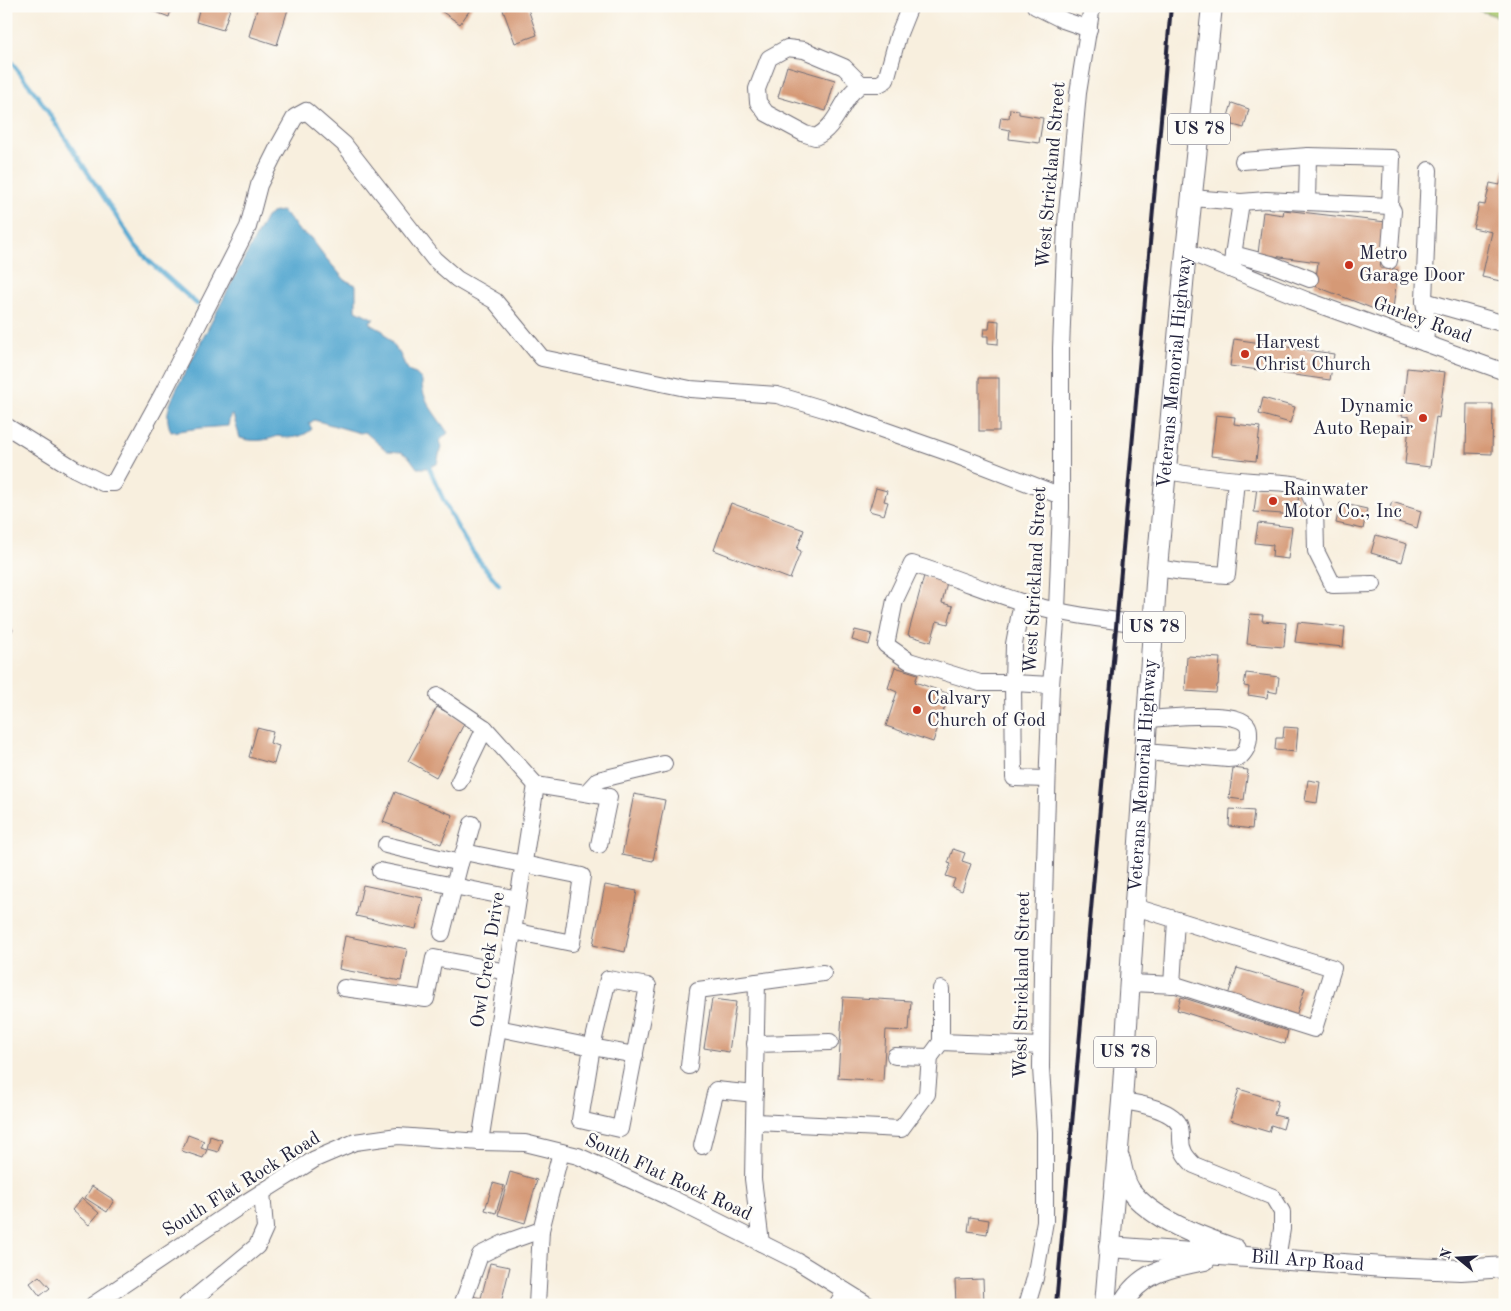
<svg xmlns="http://www.w3.org/2000/svg" width="1511" height="1311" font-family="'Old Standard TT',serif">
<style>
.green{fill:#acc970;stroke:#677656}
.water{fill:#55a7d0;stroke:#3c6486}
.lines{fill:none;stroke-linecap:round;stroke-linejoin:round}
.stream{stroke:#55a7d0;stroke-width:4.5}
.building{fill:#d59976}
.minor-casing{stroke:#6d6a74;stroke-width:18}
.major-casing{stroke:#6d6a74;stroke-width:22}
.minor{stroke:#fff;stroke-width:16}
.major{stroke:#fff;stroke-width:20}
.rail{stroke:#22223b;stroke-width:4}
.poi-dot{fill:#c8321e;stroke:#fdfcf7;stroke-width:2}
.labels{text-anchor:middle;dominant-baseline:central;stroke-width:5;stroke-linejoin:round;paint-order:stroke}
.shield{fill:#fdfcf7;stroke:#646373;stroke-width:1}
.shield-label{font-size:18px;font-weight:bold;fill:#22223b}
.street-label{font-size:19px;fill:#22223b;stroke:#fdfcf7}
.poi-label{font-size:19px;fill:#22223b;stroke:#fdfcf7;text-anchor:start}
</style>
<rect width="100%" height="100%" fill="#fdfcf7"/>
<filter id="ink" filterUnits="userSpaceOnUse"><feTurbulence type="fractalNoise" baseFrequency=".02" numOctaves="2"/><feDisplacementMap in="SourceGraphic" scale="10" xChannelSelector="R" yChannelSelector="G"/><feConvolveMatrix kernelMatrix="1 2 1 2 8 2 1 2 1" color-interpolation-filters="sRGB"/></filter>
<filter id="wash" filterUnits="userSpaceOnUse"><feTurbulence type="fractalNoise" baseFrequency=".0096" numOctaves="4" result="noise"/><feDisplacementMap in="SourceGraphic" scale="20" xChannelSelector="R" yChannelSelector="G"/><feGaussianBlur stdDeviation="1.12" result="paint"/><feColorMatrix in="noise" values="0 0 0 0 0 0 0 0 0 0 0 0 0 0 0 0 0 1.4 0 .05"/><feComposite in="paint" operator="in"/></filter>
<g filter="url(#wash)">
<rect width="100%" height="100%" fill="#f8efde"/>
<path class="green" d="M1465,6H1505V19Z"/>
<path class="water" d="M281,211L289,217L299,231L311,238L326,258L345,280L356,285V310L374,319L370,321L372,325L383,331L400,354L405,365L410,372L416,374L422,380C421,400 437,416 448,433L439,441L441,447L437,464L426,468H417L409,457L401,452L387,451L365,432L360,433L314,420L309,424L312,429C304,437 289,440 278,436C265,441 253,442 240,438L233,415L230,416L228,426L201,428L171,432C164,414 169,407 176,390L266,217L272,213Z"/>
<g class="lines">
<g class="stream">
<path d="M6,55L39,98L135,245L150,262L197,304"/>
<path d="M429,467C442,498 457,531 477,558C484,567 492,576 499,585"/>
</g>
</g>
<g id="blocks">
<g class="building">
<path d="M147,6H172L169,17L146,8Z"/>
<path d="M200,6H231L223,30L196,22Z"/>
<path d="M258,6H289L277,45L249,36Z"/>
<path d="M445,6H470L472,7L460,24L441,11Z"/>
<path d="M514,6H527L537,35L515,43L503,10Z"/>
<path d="M787,66L835,80L826,111L778,97Z"/>
<path d="M1232,103L1249,109L1244,128L1226,123Z"/>
<path d="M1010,109L1019,110V114L1043,118L1039,143L1009,139L1010,130L999,128L1001,117L1009,118Z"/>
<path d="M1504,170H1505V282L1482,277L1492,232L1473,228L1479,204L1485,205L1490,183L1500,185Z"/>
<path d="M1284,210L1386,222L1380,268L1398,270L1392,316L1315,286L1318,262L1258,254L1263,212L1283,215Z"/>
<path d="M990,320L999,321L998,344L988,343V336H983L984,329H989Z"/>
<path d="M1234,339L1334,354L1330,380L1230,366Z"/>
<path d="M1407,368L1445,372L1439,418L1436,417L1430,467L1405,464L1410,417L1402,416Z"/>
<rect x="979" y="378" width="20" height="53"/>
<path d="M1263,398L1295,407L1290,423L1259,414Z"/>
<path d="M1467,404H1493L1492,454L1466,453Z"/>
<path d="M1216,415L1235,417L1234,424L1260,427L1256,461L1211,456Z"/>
<path d="M1257,487L1299,491L1297,515L1254,512Z"/>
<path d="M876,488L887,491L884,501L888,502L884,515L869,511Z"/>
<path d="M1392,502L1421,511L1417,528L1386,518Z"/>
<path d="M731,503L804,530L797,549L801,551L790,579L714,550Z"/>
<path d="M1340,503L1367,509L1363,529L1336,523Z"/>
<path d="M1258,523L1292,527L1288,559L1272,557L1273,545L1255,543Z"/>
<path d="M1376,535L1407,544L1402,562L1371,553Z"/>
<path d="M924,576L947,582L942,603L953,606L948,624L937,621L931,642L908,635Z"/>
<path d="M1250,614L1263,615L1262,621L1286,623L1284,647L1247,644Z"/>
<path d="M1298,622L1345,627L1343,647L1295,642Z"/>
<path d="M6,626L13,629L6,644Z"/>
<path d="M855,630L872,634L869,645L852,640Z"/>
<path d="M1187,656L1220,658L1218,685H1217L1216,693L1185,691Z"/>
<path d="M895,667L918,674L915,682L949,694L933,742L886,726L897,692L888,688Z"/>
<path d="M1246,673L1279,677L1277,693L1268,691L1267,698L1248,695L1249,687L1244,686Z"/>
<path d="M437,707L465,722L436,777L408,761Z"/>
<path d="M1284,727L1298,728L1296,752L1275,750L1276,738H1283Z"/>
<path d="M257,728L273,732L270,743L279,746L274,764L249,757Z"/>
<path d="M1233,768L1248,770L1244,800L1229,798Z"/>
<path d="M1308,780L1320,782L1317,803L1305,801Z"/>
<path d="M395,792L453,815L441,844L383,822Z"/>
<path d="M634,794L665,800L653,861L622,855Z"/>
<path d="M1230,809L1254,811L1252,829L1229,826Z"/>
<path d="M953,849L965,853L962,861L971,864L962,891L952,887L955,879L946,876L951,864L948,863Z"/>
<path d="M363,885L423,898L416,929L356,916Z"/>
<path d="M605,885L637,891L625,952L593,945Z"/>
<path d="M345,936L407,949L401,981L339,969Z"/>
<path d="M1237,968L1305,988L1296,1016L1228,995Z"/>
<path d="M843,997L911,1001L909,1031L886,1030L883,1081L838,1078Z"/>
<path d="M1181,997L1288,1031L1285,1044L1177,1010Z"/>
<path d="M712,999L736,1002L729,1052L704,1048Z"/>
<path d="M1239,1089L1278,1101L1274,1115L1286,1118L1283,1129L1271,1125L1269,1132L1230,1120Z"/>
<path d="M188,1135L204,1141L201,1148L207,1150L203,1158L182,1151Z"/>
<path d="M210,1136L222,1140L218,1152L207,1149Z"/>
<path d="M510,1172L537,1180L525,1223L498,1215Z"/>
<path d="M493,1183L504,1186L496,1213L485,1210Z"/>
<path d="M92,1186L114,1200L107,1212L85,1198Z"/>
<path d="M82,1198L99,1213L89,1225L72,1210Z"/>
<path d="M970,1217L989,1220L987,1234L968,1231Z"/>
<path d="M490,1263L510,1267L501,1303L506,1305H464L467,1295L481,1298Z"/>
<path d="M39,1276L50,1288L40,1296L30,1283Z"/>
<path d="M983,1279L984,1303L956,1305L955,1280Z"/>
</g>
</g>
</g>
<g filter="url(#ink)">
<use href="#blocks" fill-opacity="0" stroke="#6d6a74" stroke-width="1"/>
<g class="lines">
<g class="minor-casing">
<g id="minor">
<path d="M1035,6L1063,20L1089,29"/>
<path d="M861,84L844,67L804,50L787,48L769,58L757,89L758,102L766,113L805,134L815,137C832,130 839,110 849,96C852,91 857,88 861,84H879L886,80L898,36L910,6"/>
<path d="M1192,198L1241,202L1231,269"/>
<path d="M1241,202L1266,200L1390,206L1392,158L1308,156L1243,161"/>
<path d="M1307,202L1308,156"/>
<path d="M1186,251L1306,300L1505,372"/>
<path d="M1233,254L1271,264L1310,279"/>
<path d="M1389,261L1393,211L1390,206"/>
<path d="M1424,301L1429,170"/>
<path d="M1425,343L1427,320L1424,301L1505,324"/>
<path d="M6,426L75,469L103,483H114L163,393L248,227L259,185L276,151L295,117L306,111L344,144L434,259L457,279L495,301L542,358L690,389L777,395L827,410L958,456L1061,496"/>
<path d="M1166,471C1195,476 1223,479 1252,481C1271,483 1286,481 1306,487L1315,506L1316,551L1333,585L1373,584"/>
<path d="M1157,568L1183,572L1227,575L1236,480"/>
<path d="M1022,602L1014,644L1013,683L1014,778L1047,779"/>
<path d="M1051,685L1013,683H980L909,661L886,645L895,600L912,564C948,575 984,590 1021,602C1062,614 1111,621 1154,625"/>
<path d="M438,696L485,728"/>
<path d="M1145,752L1228,759L1239,758C1246,751 1248,747 1249,737C1249,732 1250,727 1245,723C1230,710 1168,718 1147,719"/>
<path d="M459,782L485,728L536,785L609,797L599,845"/>
<path d="M586,793L598,780L664,764"/>
<path d="M472,824L464,852L582,876L572,943L513,931"/>
<path d="M386,845L460,863"/>
<path d="M380,871L518,899"/>
<path d="M442,933L460,863L464,852"/>
<path d="M757,982L823,973"/>
<path d="M1130,983L1176,985L1314,1029L1333,968L1135,907"/>
<path d="M1172,985L1176,920"/>
<path d="M344,988L426,999L434,958L507,972"/>
<path d="M498,1028L592,1047L580,1120L620,1129L648,986L608,979L592,1047L635,1055"/>
<path d="M941,1042V989"/>
<path d="M755,1044L830,1042"/>
<path d="M895,1056L930,1057L941,1042L1041,1046"/>
<path d="M689,1066L698,990L757,982L754,1122"/>
<path d="M1122,1101C1138,1103 1175,1110 1180,1127C1181,1130 1181,1135 1181,1139C1181,1151 1186,1157 1194,1165L1273,1197L1282,1212V1229L1277,1259"/>
<path d="M480,1142L536,785"/>
<path d="M702,1146L716,1090L755,1094"/>
<path d="M761,1243L753,1179L754,1122L901,1129L927,1094L930,1057"/>
<path d="M93,1305L240,1206L315,1159L355,1142L398,1136L480,1142L525,1143L578,1156L675,1200L797,1261L868,1305"/>
<path d="M186,1305L257,1246L265,1228L262,1192"/>
<path d="M462,1305L480,1255L504,1243L541,1230"/>
<path d="M537,1305L541,1230L561,1152"/>
<path d="M837,1305L845,1291"/>
<path d="M1027,1305L1035,1278L1045,1221V1132L1041,1068L1042,966L1048,762L1051,685L1057,610L1061,508V348L1066,224L1078,93L1092,6"/>
</g>
</g>
<g class="major-casing">
<g id="major">
<path d="M1120,1160C1122,1170 1124,1181 1130,1190C1151,1219 1201,1237 1235,1249"/>
<path id="s1" d="M1109,1247L1384,1267L1461,1270L1505,1267"/>
<path id="s2" d="M1105,1305L1122,1101L1157,568L1186,251L1212,6"/>
<path d="M1122,1305C1140,1271 1170,1267 1205,1260"/>
</g>
</g>
<use href="#minor" class="minor"/>
<use href="#major" class="major"/>
<path class="rail" d="M1056,1305L1171,6"/>
</g>
</g>
<g class="poi-dot">
<circle cx="1349" cy="265" r="5"/>
<circle cx="1245" cy="354" r="5"/>
<circle cx="1423" cy="418" r="5"/>
<circle cx="1273" cy="501" r="5"/>
<circle cx="917" cy="710" r="5"/>
</g>
<g class="labels">
<g class="shield">
<rect x="1168" y="113.5" width="62" height="31" rx="4"/>
<rect x="1123" y="611.5" width="62" height="31" rx="4"/>
<rect x="1094" y="1036.5" width="62" height="31" rx="4"/>
</g>
<g class="shield-label">
<text x="1199" y="129">US 78</text>
<text x="1154" y="627">US 78</text>
<text x="1125" y="1052">US 78</text>
</g>
<g class="street-label">
<text transform="translate(1052 175) rotate(-85)">West Strickland Street</text>
<text transform="translate(1422 321) rotate(20)">Gurley Road</text>
<text stroke="none"><textPath href="#s2" startOffset="936">Veterans Memorial Highway</textPath></text>
<text transform="translate(1036 580) rotate(-87)">West Strickland Street</text>
<text stroke="none"><textPath href="#s2" startOffset="531">Veterans Memorial Highway</textPath></text>
<text transform="translate(489 960) rotate(-81)">Owl Creek Drive</text>
<text transform="translate(1023 985) rotate(-89)">West Strickland Street</text>
<text transform="translate(668 1178) rotate(25)">South Flat Rock Road</text>
<text transform="translate(242 1185) rotate(-32)">South Flat Rock Road</text>
<text stroke="none"><textPath href="#s1" startOffset="199">Bill Arp Road</textPath></text>
</g>
<g class="poi-label">
<text x="1359" y="254">Metro<tspan x="1359" dy="22">Garage Door</tspan></text>
<text x="1255" y="343">Harvest<tspan x="1255" dy="22">Christ Church</tspan></text>
<text x="1413" y="407" text-anchor="end">Dynamic<tspan x="1413" dy="22">Auto Repair</tspan></text>
<text x="1283" y="490">Rainwater<tspan x="1283" dy="22">Motor Co., Inc</tspan></text>
<text x="927" y="699">Calvary<tspan x="927" dy="22">Church of God</tspan></text>
</g>
</g>
<rect width="1511" height="1311" fill="none" stroke="#fdfcf7" stroke-width="25"/>
<g transform="translate(1458 1258) rotate(288)" stroke="#fdfcf7" stroke-width="4" paint-order="stroke">
<path d="M0-4L9 19L0 12L-9 19Z" fill="#22223b"/>
<text y="-8" font-size="14" font-weight="bold" text-anchor="middle" fill="#22223b">N</text>
</g>
</svg>
